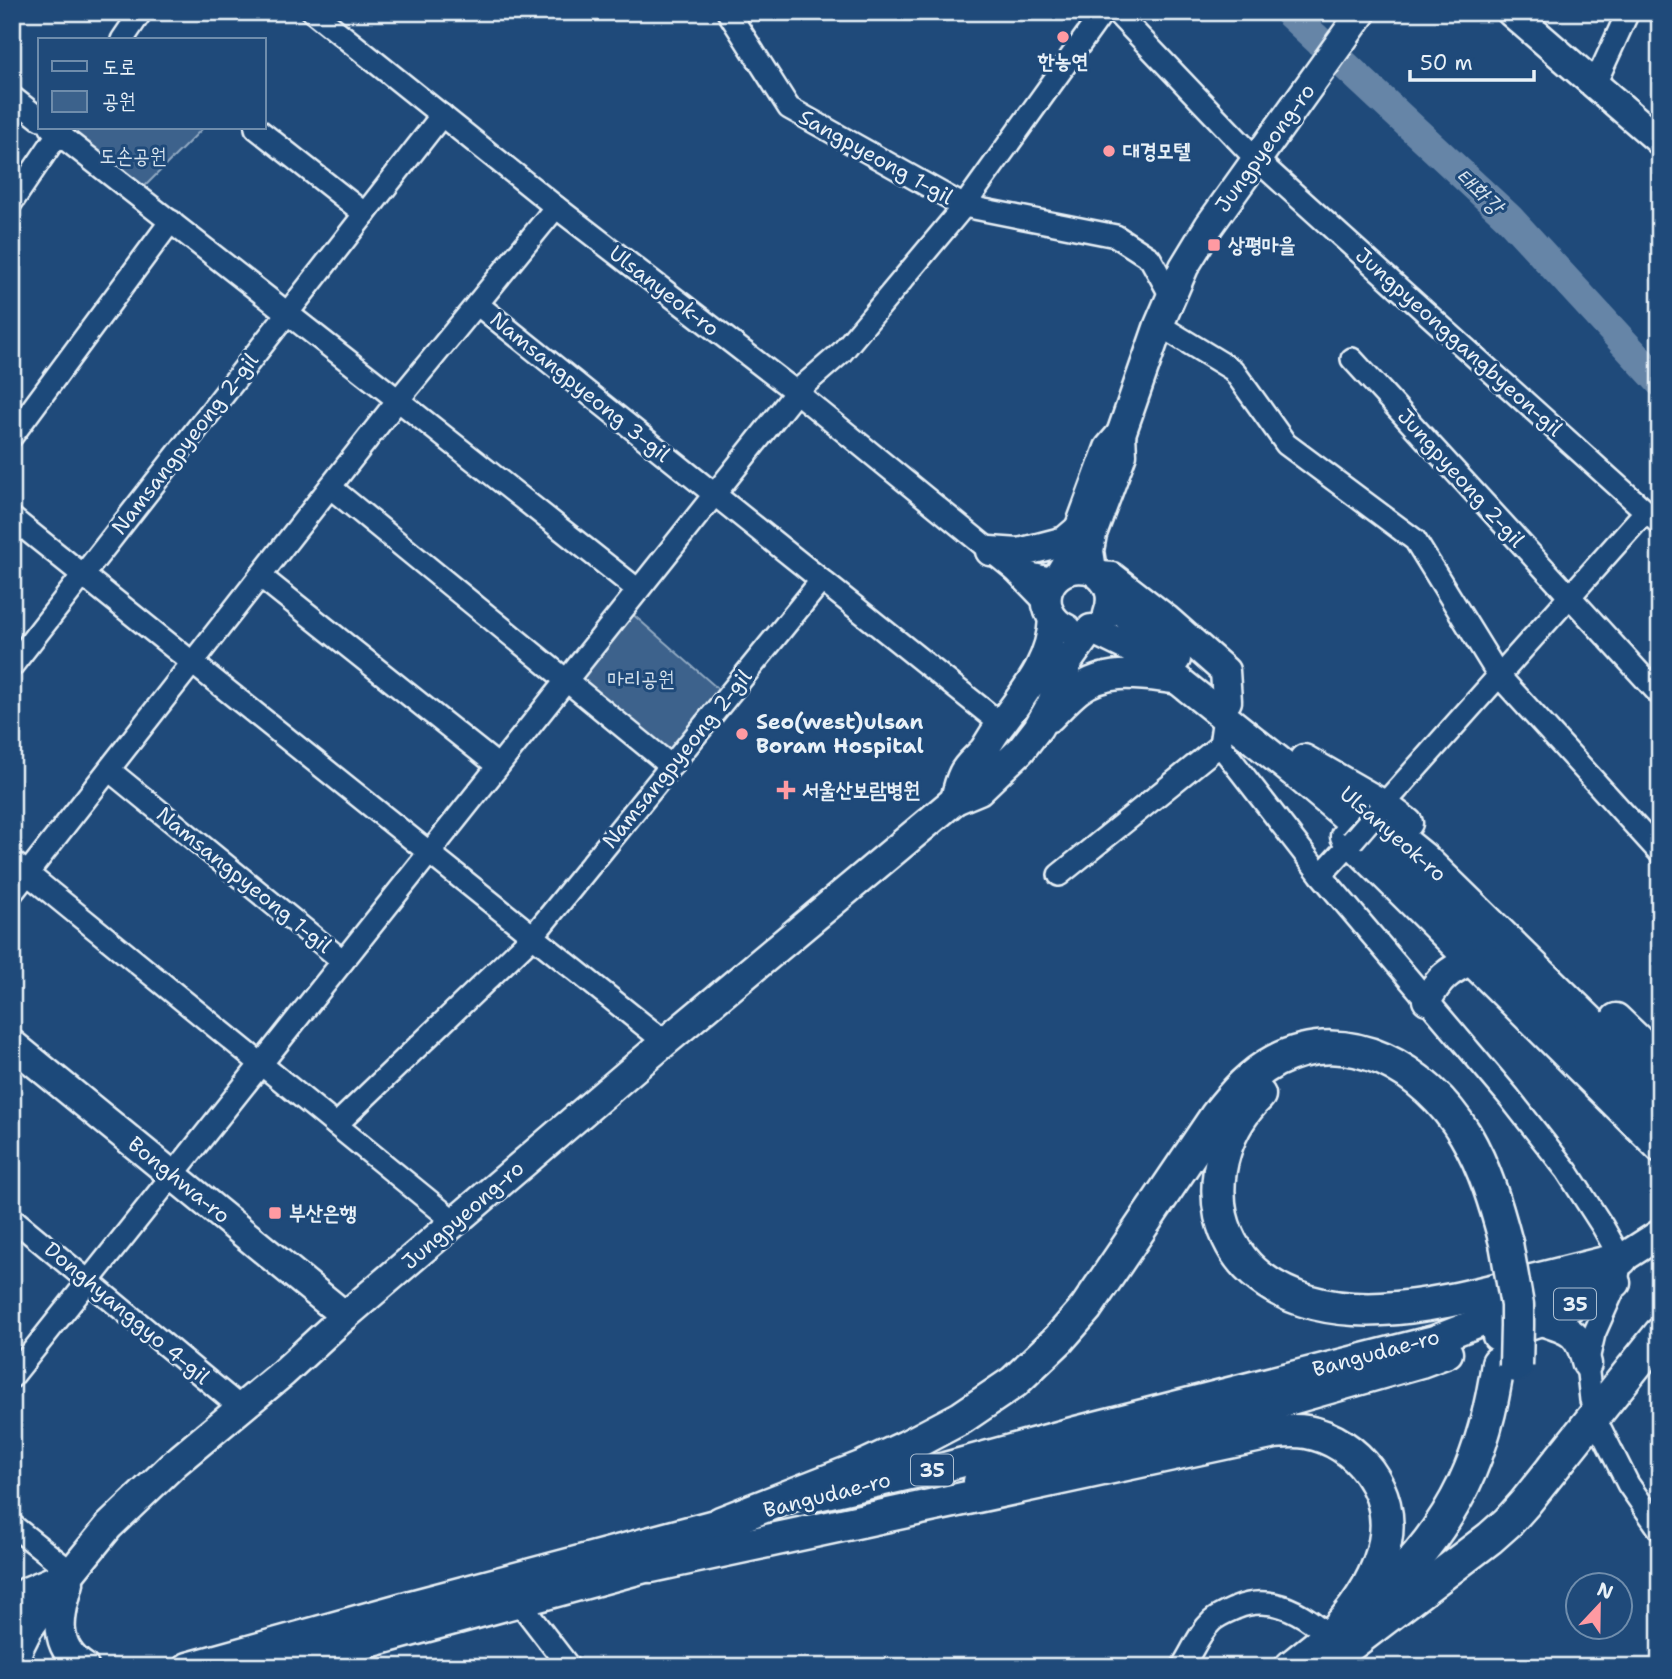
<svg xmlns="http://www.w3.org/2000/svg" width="1672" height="1679" font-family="'Shantell Sans','Poor Story',sans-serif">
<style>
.green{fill:#3c628c;stroke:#92aac2;stroke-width:2}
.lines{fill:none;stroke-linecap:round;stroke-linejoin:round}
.river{stroke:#6685a7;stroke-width:30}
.minor-casing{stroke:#e8f1f8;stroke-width:26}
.major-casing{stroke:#e8f1f8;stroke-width:33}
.highway-casing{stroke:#e8f1f8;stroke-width:37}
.minor{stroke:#1f4a7a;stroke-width:21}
.major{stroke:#1f4a7a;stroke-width:28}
.highway{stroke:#1f4a7a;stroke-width:32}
.minor-bridge-casing{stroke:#e8f1f8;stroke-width:26;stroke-linecap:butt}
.highway-bridge-casing{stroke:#e8f1f8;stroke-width:37;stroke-linecap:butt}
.minor-bridge{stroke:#1f4a7a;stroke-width:21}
.highway-bridge{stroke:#1f4a7a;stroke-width:32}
.poi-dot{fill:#ff9aa2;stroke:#1f4a7a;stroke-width:2.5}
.labels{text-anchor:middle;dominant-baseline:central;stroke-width:6;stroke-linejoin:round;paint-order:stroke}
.shield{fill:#1f4a7a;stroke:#acbfd2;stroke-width:2}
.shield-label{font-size:19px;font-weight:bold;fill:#e8f1f8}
.poi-label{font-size:21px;font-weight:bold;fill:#e8f1f8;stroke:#1f4a7a;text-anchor:start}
.street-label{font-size:21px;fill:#e8f1f8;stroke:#1f4a7a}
.park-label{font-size:21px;fill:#d7e3ed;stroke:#1f4a7a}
.water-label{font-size:23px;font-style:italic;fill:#d4e1ec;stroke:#1f4a7a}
</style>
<rect width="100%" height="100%" fill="#1f4a7a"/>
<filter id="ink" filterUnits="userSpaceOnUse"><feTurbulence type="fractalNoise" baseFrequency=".0143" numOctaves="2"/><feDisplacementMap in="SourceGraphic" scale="14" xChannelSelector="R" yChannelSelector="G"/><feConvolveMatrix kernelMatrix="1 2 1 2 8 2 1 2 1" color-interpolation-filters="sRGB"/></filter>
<g filter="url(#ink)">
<g class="green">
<path d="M68,128H203L137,194Z"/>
<path d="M629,611L724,694L672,758L574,679Z"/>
</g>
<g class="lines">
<path class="river" d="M1288,12L1509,218L1660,382"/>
<g class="minor-casing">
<g id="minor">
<path d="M313,12L556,207L796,392L1014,570"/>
<path d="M728,12L789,108L964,206L1116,236L1150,258L1171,296"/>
<path d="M1116,12L1257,160L1660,524"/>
<path d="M122,40L141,12"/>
<path d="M1594,86L1628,12"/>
<path d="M12,97L40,119"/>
<path d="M51,128L398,400L638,590"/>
<path d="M256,128L365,214"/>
<path d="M12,202L62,128"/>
<path d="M477,304L556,207"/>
<path d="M1159,325L1233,370L1286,444L1415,540L1499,676L1660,853"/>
<path d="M1352,359L1660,695"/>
<path d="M12,436L171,221"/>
<path d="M330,487L671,766"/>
<path d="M12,518L665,1042"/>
<path d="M260,576L498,766"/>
<path d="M1047,604L1014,570L1053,579"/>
<path d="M12,666L442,115"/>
<path d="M1224,717L1220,745L1321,875L1509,1097L1567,1171L1603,1227L1621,1259L1617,1282L1594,1334L1587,1364L1591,1400"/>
<path d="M109,770L343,961"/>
<path d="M1378,811L1646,511"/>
<path d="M12,861L455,1222"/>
<path d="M1059,875L1220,745"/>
<path d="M1321,875L1352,841"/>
<path d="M12,893L398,400L477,304L1001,724"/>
<path d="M336,1125L533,936L821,581"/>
<path d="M12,1218L241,1408"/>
<path d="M12,1377L796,392L842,352L964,206L1103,12"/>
<path d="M1601,1430L1628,1484L1660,1530"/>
<path d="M12,1525L72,1573"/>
<path d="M519,1602L569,1667"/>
<path d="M1182,1667C1192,1652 1199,1633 1212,1621C1219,1615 1227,1612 1236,1608C1265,1596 1293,1607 1317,1626"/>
</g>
</g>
<g class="major-casing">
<g id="major">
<path d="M1511,12L1660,141"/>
<path d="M1121,434L1159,325L1184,267L1209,226L1362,12"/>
<path d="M990,551L1019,553L1065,541L1079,529"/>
<path d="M1061,572L1067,562L1109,448L1121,434L1122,454L1092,534L1089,551L1092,570C1109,581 1115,595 1108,614"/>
<path d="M1101,576L1112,577L1166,619L1225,671L1227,701"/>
<path d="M1111,598L1140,630L1176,659"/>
<path d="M1053,619C1051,662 1026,690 1002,723C995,731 990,741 984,750C977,758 967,765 963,774C959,782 957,791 955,800L979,790L1021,750L1038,728L1051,705L1069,660L1091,629L1128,647L1158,664L1293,772L1396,859L1660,1118"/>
<path d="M1067,629C1029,611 1048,558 1092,570"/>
<path d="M1050,717C1059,708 1068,698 1078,690C1107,668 1140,675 1174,679"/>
<path d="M1304,759L1384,805L1408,823"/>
<path d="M1386,826L1424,857L1660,1088"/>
<path d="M1345,836L1660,1148"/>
<path d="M1427,1000C1439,979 1447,971 1470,961"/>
<path d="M1616,1018L1660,1060"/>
<path d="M12,1044L345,1316"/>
<path d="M1541,1321C1570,1330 1579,1332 1587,1364"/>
<path d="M1497,1336L1541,1321L1578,1303L1616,1283"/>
<path d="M978,1481L1291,1400L1421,1363L1448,1353"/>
<path d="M817,1496L945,1467L1076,1431L1434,1340L1554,1293L1621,1259L1660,1234"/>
<path d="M69,1583C60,1615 51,1645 84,1667"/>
<path d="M12,1607L28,1591L69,1574"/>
<path d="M13,1667L19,1647L28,1629L56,1591L109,1526L175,1463L283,1373L345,1316L665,1042L955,800"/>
<path d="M188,1667L411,1605L741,1517"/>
<path d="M281,1667L671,1561"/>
</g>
</g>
<g class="highway-casing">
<g id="highway">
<path d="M1259,1095C1227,1126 1212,1172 1221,1216C1227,1241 1241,1263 1261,1278C1331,1331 1434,1305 1512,1286C1549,1277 1585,1268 1621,1259"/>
<path d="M721,1523L861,1468L906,1447L961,1418L1014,1382L1059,1339L1086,1308L1217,1115C1234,1093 1251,1074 1275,1061C1349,1023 1426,1070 1465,1134C1485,1168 1496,1205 1506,1243"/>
<path d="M651,1566L1275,1432C1286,1431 1296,1430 1307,1432C1357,1441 1395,1491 1385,1542C1378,1577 1359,1605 1336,1630"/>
<path d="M1291,1667C1324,1640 1359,1614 1390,1585C1456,1521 1486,1452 1498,1363"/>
<path d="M1321,1667L1490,1538L1508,1522L1525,1503L1660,1334"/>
</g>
</g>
<use href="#minor" class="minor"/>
<use href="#major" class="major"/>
<use href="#highway" class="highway"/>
<g class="minor-bridge-casing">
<path id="minor-bridge" d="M1352,841L1378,811"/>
</g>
<g class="highway-bridge-casing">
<path id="highway-bridge" d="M1506,1243L1517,1305V1326L1516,1366"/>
</g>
<use href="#minor-bridge" class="minor-bridge"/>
<use href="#highway-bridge" class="highway-bridge"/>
</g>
</g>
<g class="poi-dot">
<circle cx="1063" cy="37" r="7"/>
<circle cx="1109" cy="151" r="7"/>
<rect x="1207" y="238" width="14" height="14" rx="3.5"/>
<circle cx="742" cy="734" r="7"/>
<path d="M782.5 779.5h7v7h7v7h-7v7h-7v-7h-7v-7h7z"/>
<rect x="268" y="1206" width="14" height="14" rx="3.5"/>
</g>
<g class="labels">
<g class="shield">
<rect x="1554" y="1288.5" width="42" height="31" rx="5"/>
<rect x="911" y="1454.5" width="42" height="31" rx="5"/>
</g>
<g class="shield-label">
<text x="1575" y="1304">35</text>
<text x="932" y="1470">35</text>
</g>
<g class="poi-label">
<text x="1063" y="61" text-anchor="middle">한농연</text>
<text x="1123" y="151">대경모텔</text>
<text x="1228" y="245">상평마을</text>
<text x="756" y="722">Seo(west)ulsan<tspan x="756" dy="24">Boram Hospital</tspan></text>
<text x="802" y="790">서울산보람병원</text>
<text x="289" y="1213">부산은행</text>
</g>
<g class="street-label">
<text transform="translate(1265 148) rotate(-54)">Jungpyeong-ro</text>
<text transform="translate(876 157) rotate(29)">Sangpyeong 1-gil</text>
<text transform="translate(664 291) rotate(38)">Ulsanyeok-ro</text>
<text transform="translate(1459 342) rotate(42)">Jungpyeonggangbyeon-gil</text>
<text transform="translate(580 387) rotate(39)">Namsangpyeong 3-gil</text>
<text transform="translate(185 444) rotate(-52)">Namsangpyeong 2-gil</text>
<text transform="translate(1461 478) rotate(48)">Jungpyeong 2-gil</text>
<text transform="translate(677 759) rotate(-51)">Namsangpyeong 2-gil</text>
<text transform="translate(1393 834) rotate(41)">Ulsanyeok-ro</text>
<text transform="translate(244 880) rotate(39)">Namsangpyeong 1-gil</text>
<text transform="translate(179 1180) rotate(39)">Bonghwa-ro</text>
<text transform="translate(463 1215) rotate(-41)">Jungpyeong-ro</text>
<text transform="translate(127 1313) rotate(40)">Donghyanggyo 4-gil</text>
<text transform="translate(1376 1353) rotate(-15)">Bangudae-ro</text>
<text transform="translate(827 1495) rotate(-14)">Bangudae-ro</text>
</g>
<g class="park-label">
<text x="133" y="156">도손공원</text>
<text x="641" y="679">마리공원</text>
</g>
<g class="water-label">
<text transform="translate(1480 191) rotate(43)">태화강</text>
</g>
</g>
<rect width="1672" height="1679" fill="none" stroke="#1f4a7a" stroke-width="42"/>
<rect x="21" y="21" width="1630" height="1637" fill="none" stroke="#e8f1f8" stroke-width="2.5" filter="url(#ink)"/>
<rect x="38" y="38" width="228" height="91" fill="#1f4a7a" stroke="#6f8dac" stroke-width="2"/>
<rect x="52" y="61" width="35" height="10" fill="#1f4a7a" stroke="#6f8dac" stroke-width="2"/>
<text x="102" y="74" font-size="21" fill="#e8f1f8">도로</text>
<rect x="52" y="91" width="35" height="21" fill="#3c628c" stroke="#6f8dac" stroke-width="2"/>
<text x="102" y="108" font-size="21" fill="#e8f1f8">공원</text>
<g transform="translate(1599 1606) rotate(22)"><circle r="33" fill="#1f4a7a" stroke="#6f8dac" stroke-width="2"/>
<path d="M0-5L12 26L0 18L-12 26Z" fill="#ff9aa2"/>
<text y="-10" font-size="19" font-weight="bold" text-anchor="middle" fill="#e8f1f8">N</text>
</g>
<path d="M1410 70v10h124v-10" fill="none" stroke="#e8f1f8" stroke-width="3.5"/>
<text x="1420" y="70" font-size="21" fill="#e8f1f8" stroke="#1f4a7a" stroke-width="5" paint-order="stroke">50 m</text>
</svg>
